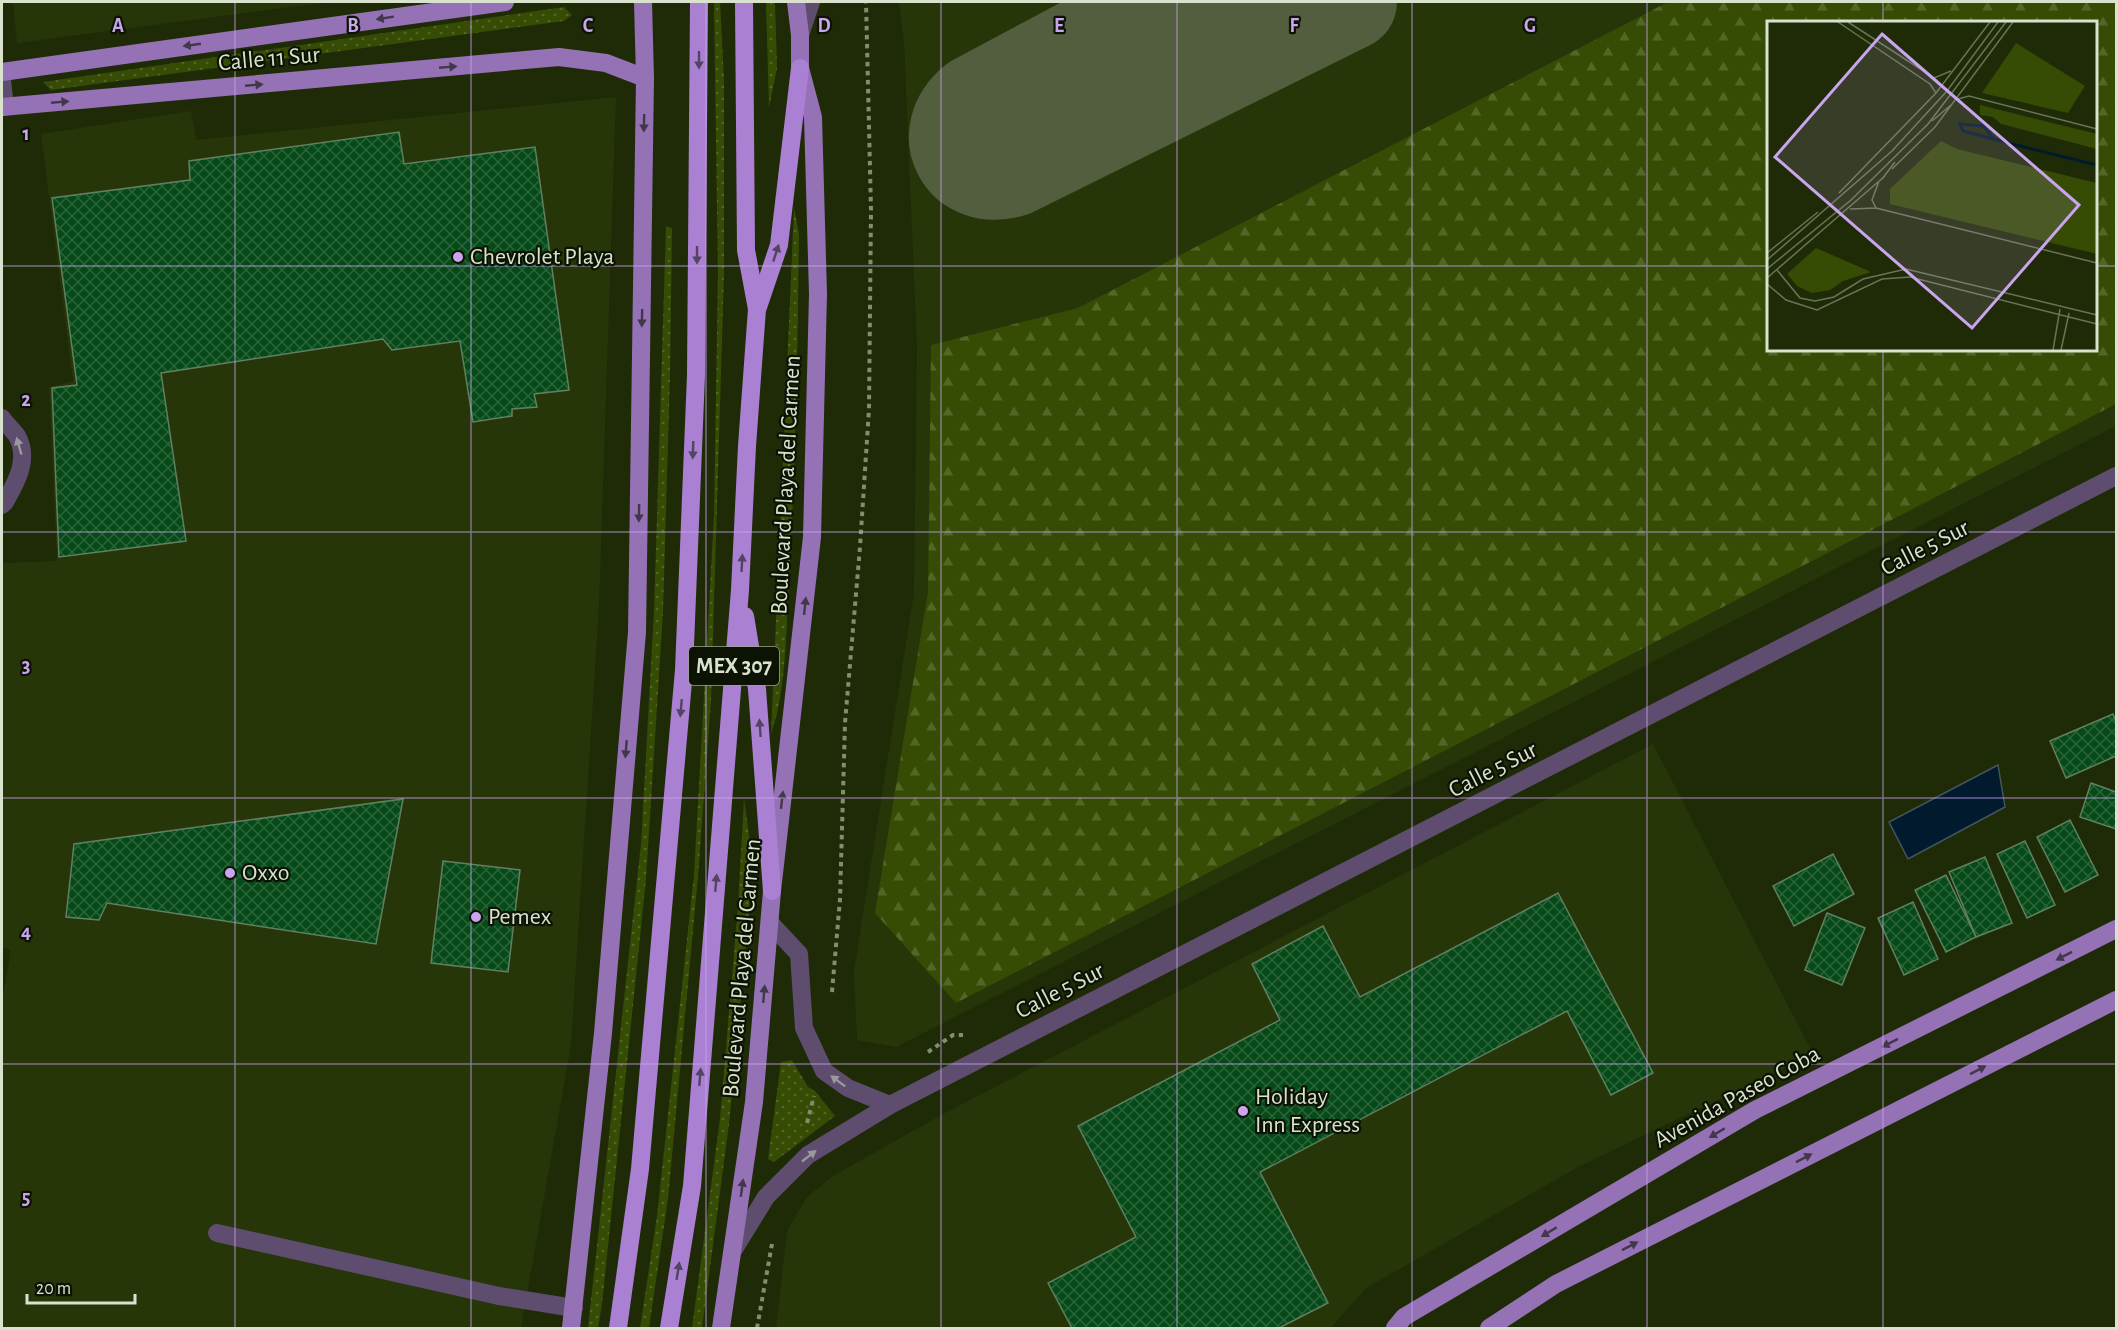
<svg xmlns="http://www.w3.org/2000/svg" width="2118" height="1330" font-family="'Alegreya Sans',sans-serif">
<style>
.built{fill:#263609;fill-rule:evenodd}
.grass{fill:url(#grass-dots)}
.forest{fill:url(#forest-firs);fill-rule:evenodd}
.water{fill:#021a2e;stroke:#42565e;stroke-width:1.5}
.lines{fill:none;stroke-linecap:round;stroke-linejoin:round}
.taxiway{stroke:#525e3e;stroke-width:96}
.building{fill:url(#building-cross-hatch);stroke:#608062;stroke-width:1.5}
.path{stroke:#828d71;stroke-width:4;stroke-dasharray:4.5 4.5;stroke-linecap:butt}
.minor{stroke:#5e4d6f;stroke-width:18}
.major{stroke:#9572b6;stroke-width:18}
.highway{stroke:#aa80d3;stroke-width:18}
.oneway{fill:#43384b}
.oneway2{fill:#534461}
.oneway3{fill:#9c989e}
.grid{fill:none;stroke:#c9a5ee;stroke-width:1.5;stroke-opacity:0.55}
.poi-dot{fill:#c9a5ee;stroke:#0c1204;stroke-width:2}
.labels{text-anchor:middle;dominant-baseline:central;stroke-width:4.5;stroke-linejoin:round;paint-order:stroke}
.shield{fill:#0c1204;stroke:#9ca491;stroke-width:1.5}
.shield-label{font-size:22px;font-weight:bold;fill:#d9e2cd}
.street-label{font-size:24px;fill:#d9e2cd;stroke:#0c1204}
.poi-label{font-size:24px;fill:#d9e2cd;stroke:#0c1204;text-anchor:start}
.inset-river{fill:none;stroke:#021a2e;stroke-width:3}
.inset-road{fill:none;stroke:#697456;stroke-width:1.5}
.view{fill:#c9a5ee;fill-opacity:0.15;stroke:#c9a5ee;stroke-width:3}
.inset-edge{fill:none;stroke:#d9e2cd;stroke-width:3}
.grid-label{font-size:20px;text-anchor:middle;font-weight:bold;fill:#c9a5ee;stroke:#0c1204;stroke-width:4.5;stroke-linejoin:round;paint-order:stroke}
</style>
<defs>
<pattern id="grass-dots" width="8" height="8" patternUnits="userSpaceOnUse" patternTransform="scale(1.5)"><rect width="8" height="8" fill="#364c04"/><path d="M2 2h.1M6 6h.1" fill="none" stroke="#526627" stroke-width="1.8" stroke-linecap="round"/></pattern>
<pattern id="forest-firs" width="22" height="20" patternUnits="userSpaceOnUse" patternTransform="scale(1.5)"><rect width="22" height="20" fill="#364c04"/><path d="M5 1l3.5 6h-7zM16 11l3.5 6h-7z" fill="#526627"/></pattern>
<pattern id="building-cross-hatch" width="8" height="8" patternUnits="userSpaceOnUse" patternTransform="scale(1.5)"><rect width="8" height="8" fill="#074a19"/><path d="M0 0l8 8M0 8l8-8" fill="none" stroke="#2b6439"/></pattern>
</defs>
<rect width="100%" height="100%" fill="#1f2b07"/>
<g class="built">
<path d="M13,2H329L17,43Z"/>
<path d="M899,2H2116V426L896,1047L857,1040L854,971L914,593L917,346L904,42ZM1768,22H2096V350H1768Z"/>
<path d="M616,97L599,605L571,1045L521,1328H2V1001L11,950L2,947V563L57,561L49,387L73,381L41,134L191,111L196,140Z"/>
<path d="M1653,744L1813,1054L1578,1167L1366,1288L1331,1328H776L787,1231L807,1197L833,1176L943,1114Z"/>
</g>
<g class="grass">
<path d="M714,2H720L724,80V274L711,701L698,876L668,1199L649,1328H640L657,1216L694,875L714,516L718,273Z"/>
<path d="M766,2H775L777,68L769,108Z"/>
<path d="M564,7L572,15L564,21L51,90L43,82Z"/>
<path d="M794,208L799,233C798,350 795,467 789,585C786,629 786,694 771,734Z"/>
<path d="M666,226L672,228L670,374L663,612L646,879L602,1304L598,1328H588L641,844L654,612Z"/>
<path d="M744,799L751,850L749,913L729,1124L702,1328H692L720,1119L738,906Z"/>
<path d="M792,1060L808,1087L815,1091L835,1116L774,1162L768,1159L781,1062Z"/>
</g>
<path class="forest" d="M1668,2H2116V404L956,1003L875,913L928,592L931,345L1078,308ZM1768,22H2096V350H1768Z"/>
<path class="water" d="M1998,765L2005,807L1908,859L1889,822Z"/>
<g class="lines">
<path class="taxiway" d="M1248,52L1209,47L1149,26L1113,29L976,102C936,134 964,184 1012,169L1349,2"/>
</g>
<g class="building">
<path d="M399,132L404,164L535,147L569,390L534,394L537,407L512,409V416L473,422L460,341L392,350L383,339L161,373L186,541L59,557L52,388L77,385L52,198L190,180L189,161Z"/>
<path d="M2113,714L2116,722V756L2066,778L2050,741Z"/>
<path d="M2091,783L2116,792V829L2080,817Z"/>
<path d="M403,799L376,944L107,903L99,920L66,917L74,844Z"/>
<path d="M2070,820L2098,875L2065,892L2037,837Z"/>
<path d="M2025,841L2055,905L2027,918L1997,854Z"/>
<path d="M1833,854L1854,894L1794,926L1773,886Z"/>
<path d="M1985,857L2012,923L1976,937L1949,872Z"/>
<path d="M443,861L520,870L508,972L431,963Z"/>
<path d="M1946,875L1976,937L1946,952L1915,890Z"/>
<path d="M1558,893L1653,1073L1611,1095L1567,1011L1260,1172L1328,1303L1279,1328H1072L1048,1283L1136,1237L1078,1126L1280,1020L1252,964L1323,926L1360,997Z"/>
<path d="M1913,902L1938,959L1904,975L1878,918Z"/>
<path d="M1827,913L1865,928L1842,985L1805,970Z"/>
</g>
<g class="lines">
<g class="path">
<path d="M832,992L840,899L845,723L860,547L869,409L871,210L866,2"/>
<path d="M928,1052L953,1035H963"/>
<path d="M807,1123L814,1096"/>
<path d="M757,1328L772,1244"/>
</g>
<g class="minor">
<path d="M800,35L811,2"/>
<path d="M2,80L5,107"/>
<path d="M2,418C6,424 13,430 17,436C30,459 16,483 5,502L2,505"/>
<path d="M770,923L799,954L804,1028L824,1071L848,1088L890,1105"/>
<path d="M217,1233L499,1296L574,1308"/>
<path d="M734,1249L766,1197L808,1155L890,1105L2116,476"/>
</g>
<g class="major">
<path d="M2,72L505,2"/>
<path d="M2,107L559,57L606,63L645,78"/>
<path d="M571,1328L603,1033L637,632L645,78L643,2"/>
<path d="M721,1328L754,1102L772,891L812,537L818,294L813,117L800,68V35L796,2"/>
<path d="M1395,1328L1404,1317L1755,1110L2116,929"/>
<path d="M1489,1328L1556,1284L2116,1000"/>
</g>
<g class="highway">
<path d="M758,307L779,245L800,68"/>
<path d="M745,616L757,689L772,891"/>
<path d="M618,1328L640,1169L684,670L696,375L699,2"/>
<path d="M669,1328L692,1186L740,590L747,446L757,309L746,250L744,2"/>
</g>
</g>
<defs><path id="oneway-solid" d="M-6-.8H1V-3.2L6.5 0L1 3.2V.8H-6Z" transform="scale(1.5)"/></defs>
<g class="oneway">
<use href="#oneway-solid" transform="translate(385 18) rotate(171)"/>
<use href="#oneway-solid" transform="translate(192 45) rotate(172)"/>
<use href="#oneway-solid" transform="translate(448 67) rotate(-5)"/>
<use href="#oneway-solid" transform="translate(254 85) rotate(-5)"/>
<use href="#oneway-solid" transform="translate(60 102) rotate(-5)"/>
<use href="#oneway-solid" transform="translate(644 123) rotate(91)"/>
<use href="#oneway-solid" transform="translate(642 318) rotate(91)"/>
<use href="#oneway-solid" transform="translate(639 513) rotate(91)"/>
<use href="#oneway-solid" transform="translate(805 606) rotate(-84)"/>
<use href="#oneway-solid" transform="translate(626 749) rotate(95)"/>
<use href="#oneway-solid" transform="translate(782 800) rotate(-83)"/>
<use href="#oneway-solid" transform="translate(2064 956) rotate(153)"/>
<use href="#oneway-solid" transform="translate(764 994) rotate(-85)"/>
<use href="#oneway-solid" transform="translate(1890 1043) rotate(153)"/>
<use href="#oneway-solid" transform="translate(1978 1070) rotate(-27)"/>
<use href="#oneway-solid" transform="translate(1717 1133) rotate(149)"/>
<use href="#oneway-solid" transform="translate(1804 1158) rotate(-27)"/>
<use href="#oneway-solid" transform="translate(742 1188) rotate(-82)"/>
<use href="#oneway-solid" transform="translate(1549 1232) rotate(149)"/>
<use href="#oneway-solid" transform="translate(1630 1246) rotate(-27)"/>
</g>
<g class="oneway2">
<use href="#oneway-solid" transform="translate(699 60) rotate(90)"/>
<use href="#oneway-solid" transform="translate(776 253) rotate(-72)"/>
<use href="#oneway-solid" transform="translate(697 255) rotate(90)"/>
<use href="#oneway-solid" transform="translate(693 450) rotate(92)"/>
<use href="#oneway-solid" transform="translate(742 563) rotate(-87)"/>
<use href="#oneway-solid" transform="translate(681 708) rotate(95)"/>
<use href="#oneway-solid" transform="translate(760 728) rotate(-94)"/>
<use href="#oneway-solid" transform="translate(716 883) rotate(-85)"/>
<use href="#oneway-solid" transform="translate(700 1077) rotate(-85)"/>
<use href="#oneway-solid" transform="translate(678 1271) rotate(-81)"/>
</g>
<g class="oneway3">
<use href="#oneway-solid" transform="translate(19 446) rotate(-106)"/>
<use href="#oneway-solid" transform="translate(838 1081) rotate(-143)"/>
<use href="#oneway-solid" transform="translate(809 1156) rotate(-38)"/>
</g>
<path class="grid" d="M235,2V1328M471,2V1328M706,2V1328M941,2V1328M1177,2V1328M1412,2V1328M1647,2V1328M1883,2V22M2,266H1768M2096,266H2116M1883,350V1328M2,532H2116M2,798H2116M2,1064H2116"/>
<g class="poi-dot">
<circle cx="458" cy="257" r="6"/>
<circle cx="230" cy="873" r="6"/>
<circle cx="476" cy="917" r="6"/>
<circle cx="1243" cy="1111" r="6"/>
</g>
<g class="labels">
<rect class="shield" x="689" y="647" width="90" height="38" rx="4.5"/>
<g class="shield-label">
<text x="734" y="666">MEX 307</text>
</g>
<g class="street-label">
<text transform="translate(269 59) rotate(-5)">Calle 11 Sur</text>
<text transform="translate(786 485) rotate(-87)">Boulevard Playa del Carmen</text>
<text transform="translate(1925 548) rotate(-27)">Calle 5 Sur</text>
<text transform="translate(1493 770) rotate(-27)">Calle 5 Sur</text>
<text transform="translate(742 968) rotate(-85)">Boulevard Playa del Carmen</text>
<text transform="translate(1060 991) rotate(-27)">Calle 5 Sur</text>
<text transform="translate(1737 1097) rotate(-29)">Avenida Paseo Coba</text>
</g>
<g class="poi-label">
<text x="470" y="257">Chevrolet Playa</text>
<text x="242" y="873">Oxxo</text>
<text x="488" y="917">Pemex</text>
<text x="1255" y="1097">Holiday<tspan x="1255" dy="28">Inn Express</tspan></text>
</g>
</g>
<g transform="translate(1767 21)">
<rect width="330" height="330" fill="#1f2b07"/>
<path d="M249,22L318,65L301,92L215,72ZM213,84L330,113V128L234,103L226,96L213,94ZM174,120L190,128L330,162V233L123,183V168ZM49,227L104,251L76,260L63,269L45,272L30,265L20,253Z" fill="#364c04"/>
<path class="inset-river" d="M227,118L216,105L193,103L196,110L261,127M261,127L330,144"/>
<path class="inset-road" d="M71,1L163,63L169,72M81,1L167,57L184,50M191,78L202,75L330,108M165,100L184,84M125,148L168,106L246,1M115,158L128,141M72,172L169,72L223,1M109,187L105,179L112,160M83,188L109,187L330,242M0,232L51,191M0,239L125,130L180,70L231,1M0,248L84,179L161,103L239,1M10,249L33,277L48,280L67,276L96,258L139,248L330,294M0,257L118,155M0,263L19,279L50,289L115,258L143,256L330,303M286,329L293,288M294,329L302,292"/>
<path class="view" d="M115,13L312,184L205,307L8,136Z"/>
<rect width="330" height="330" class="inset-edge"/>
</g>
<g class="grid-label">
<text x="118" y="32">A</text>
<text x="353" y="32">B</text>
<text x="588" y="32">C</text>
<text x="824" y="32">D</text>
<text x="1059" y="32">E</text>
<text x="1294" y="32">F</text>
<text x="1530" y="32">G</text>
<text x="26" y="140">1</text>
<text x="26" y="406">2</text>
<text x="26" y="672">3</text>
<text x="26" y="938">4</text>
<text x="26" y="1204">5</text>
</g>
<rect width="2118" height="1330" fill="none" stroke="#d9e2cd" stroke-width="6"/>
<path d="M27 1294v9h108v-9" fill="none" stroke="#d9e2cd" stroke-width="3"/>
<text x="36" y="1294" font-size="18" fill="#d9e2cd" stroke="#0c1204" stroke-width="4.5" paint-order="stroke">20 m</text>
</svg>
